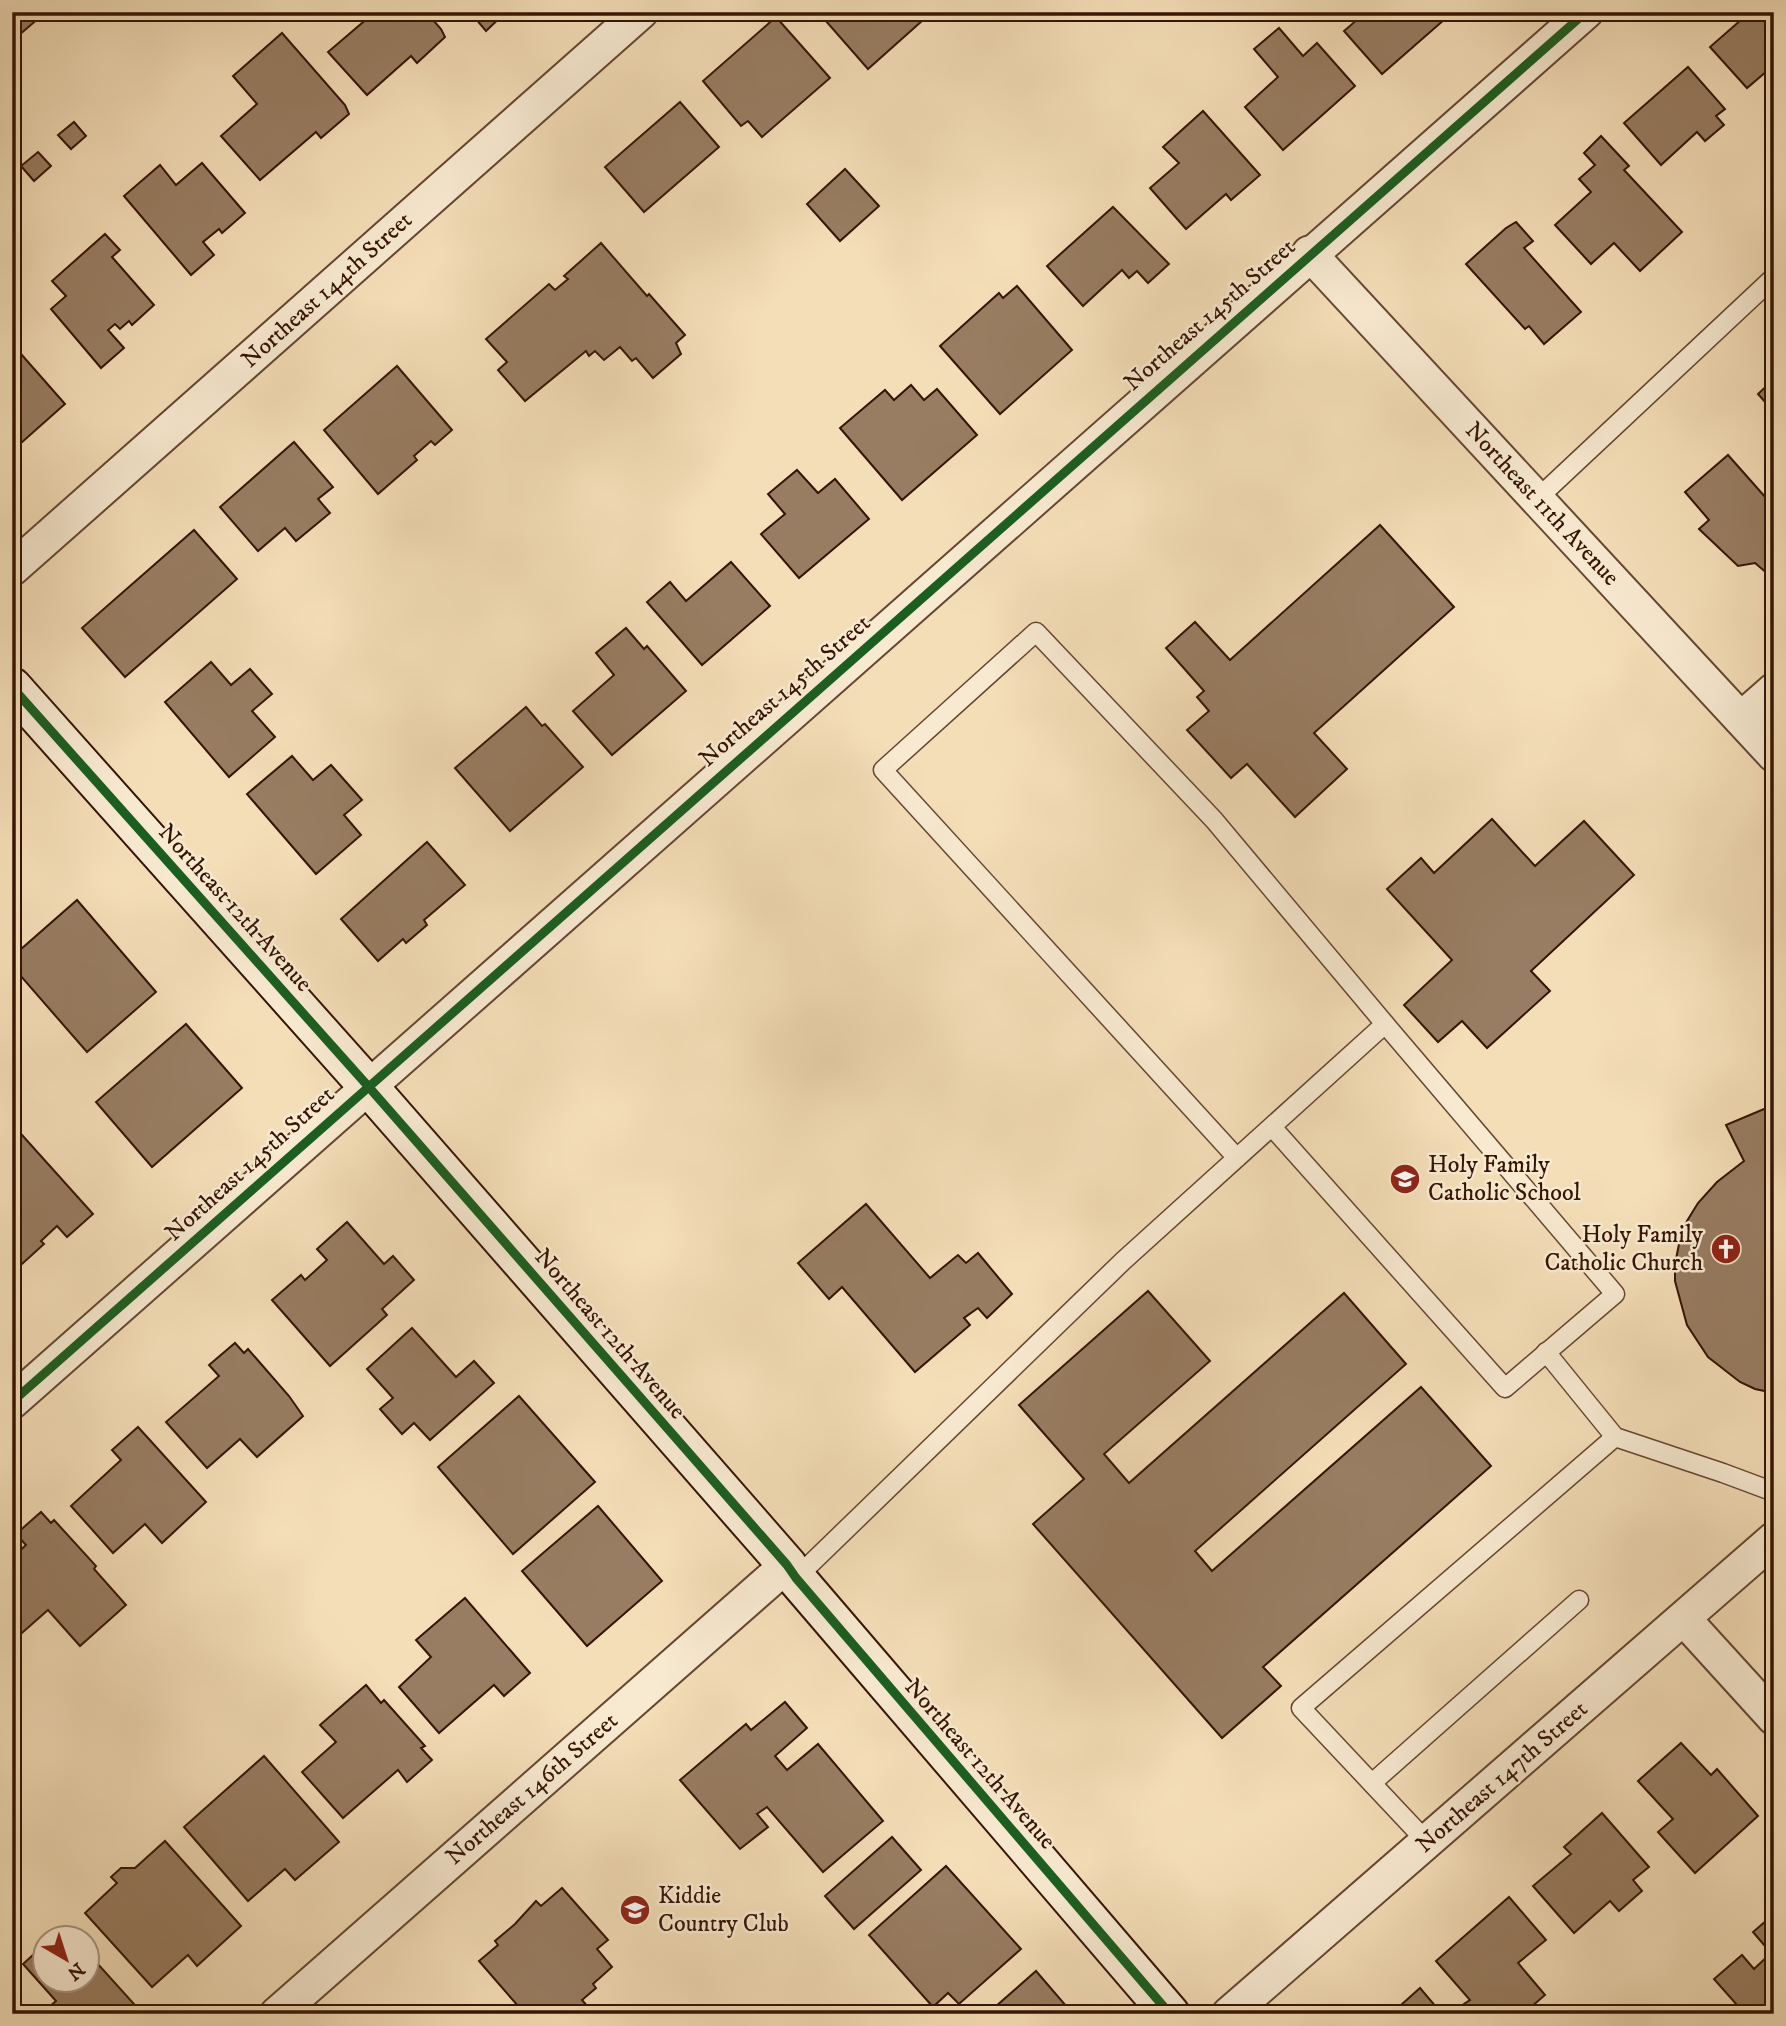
<svg xmlns="http://www.w3.org/2000/svg" width="1786" height="2026" font-family="'IM FELL DW Pica',serif">
<style>
.building{fill:#987d62;stroke:#351404;stroke-width:2}
.lines{fill:none;stroke-linecap:round;stroke-linejoin:round}
.lane-casing{stroke:#654631;stroke-width:21}
.street-casing{stroke:#654631;stroke-width:37}
.secondary-casing{stroke:#351404;stroke-width:42}
.lane{stroke:#f8ead1;stroke-width:18}
.street{stroke:#f8ead1;stroke-width:33}
.secondary{stroke:#f8ead1;stroke-width:38}
.cycleway-casing{stroke:#f8ead1;stroke-width:13}
.cycleway{stroke:#1b5e20;stroke-width:9}
.labels{text-anchor:middle;dominant-baseline:central;stroke-width:5;stroke-linejoin:round;paint-order:stroke}
.street-label{font-size:24px;fill:#351404;stroke:#f8ead1}
.poi-label{font-size:24px;fill:#351404;stroke:#f8ead1;text-anchor:start}
</style>
<rect width="100%" height="100%" fill="#f4deb8"/>
<filter id="stains"><feTurbulence type="fractalNoise" baseFrequency=".00286" numOctaves="4"/><feColorMatrix values="0 0 0 0 .2 0 0 0 0 .09 0 0 0 0 .02 0 0 0 .5 -.17"/></filter>
<radialGradient id="worn" r=".72"><stop offset=".6" stop-color="#630" stop-opacity="0"/><stop offset="1" stop-color="#630" stop-opacity=".3"/></radialGradient>
<g class="building">
<path d="M12,12H34L39,18L12,41Z"/>
<path d="M365,12H426L441,29L445,37L417,63L411,56L367,95L328,52L369,17Z"/>
<path d="M470,12H506L486,31Z"/>
<path d="M818,12H932L868,69Z"/>
<path d="M1366,12H1453L1382,74L1344,31Z"/>
<path d="M1750,12H1774V65L1747,88L1710,47Z"/>
<path d="M776,17L830,78L762,137L748,121L741,126L703,81Z"/>
<path d="M1279,28L1303,56L1317,43L1355,86L1283,150L1245,107L1278,77L1254,49Z"/>
<path d="M282,33L345,105L349,114L321,138L316,132L260,180L221,136L257,104L233,76Z"/>
<path d="M1688,67L1725,109L1716,116L1724,125L1705,141L1697,132L1661,165L1624,123Z"/>
<path d="M680,102L719,147L644,212L605,167Z"/>
<path d="M1203,111L1260,175L1231,200L1226,194L1186,229L1150,188L1179,163L1163,147Z"/>
<path d="M74,122L86,136L71,149L58,135Z"/>
<path d="M1601,136L1629,166L1624,170L1682,232L1640,271L1614,243L1591,264L1555,225L1591,192L1579,179L1595,165L1584,153Z"/>
<path d="M38,152L51,166L34,181L21,166Z"/>
<path d="M202,163L245,213L222,233L219,229L203,242L214,255L191,275L124,196L160,165L176,185Z"/>
<path d="M845,169L879,206L840,241L807,204Z"/>
<path d="M1113,207L1169,264L1148,283L1137,271L1129,278L1122,270L1083,306L1047,266Z"/>
<path d="M1516,222L1533,241L1524,248L1581,312L1544,344L1529,326L1525,329L1466,264L1506,228Z"/>
<path d="M105,234L120,250L112,257L154,305L132,325L129,321L120,329L115,324L108,330L124,348L101,368L51,309L66,296L52,281Z"/>
<path d="M601,243L647,296L649,294L685,335L676,343L681,354L653,378L636,358L632,361L620,347L604,360L595,351L589,356L586,351L525,401L498,370L507,362L486,339L549,284L555,290L568,279L564,276Z"/>
<path d="M1017,286L1072,350L1000,414L940,346L999,293L1003,298Z"/>
<path d="M21,354L65,404L12,451V361Z"/>
<path d="M397,366L452,430L435,445L431,441L414,456L417,460L378,494L324,430Z"/>
<path d="M1774,379V412L1758,394Z"/>
<path d="M911,385L924,400L937,389L977,435L902,500L840,428L885,390L894,400Z"/>
<path d="M294,442L333,487L318,499L330,513L296,541L285,528L258,551L220,507Z"/>
<path d="M1728,455L1774,507V570L1769,575L1755,563L1738,566L1699,529L1709,520L1685,492Z"/>
<path d="M797,470L818,493L835,479L869,519L799,578L761,534L785,514L768,494Z"/>
<path d="M1380,525L1454,607L1314,733L1347,769L1295,817L1247,764L1231,778L1187,730L1209,711L1197,697L1204,691L1166,648L1195,622L1230,660Z"/>
<path d="M194,530L237,579L125,677L82,628Z"/>
<path d="M731,562L770,606L702,665L647,602L670,582L686,601Z"/>
<path d="M626,628L644,649L647,646L686,691L612,755L573,711L614,675L596,653Z"/>
<path d="M211,662L231,685L250,669L272,694L252,711L275,737L229,777L165,702Z"/>
<path d="M526,707L542,726L545,724L583,767L510,831L455,768Z"/>
<path d="M292,756L313,780L331,765L362,800L344,815L361,835L316,874L247,794Z"/>
<path d="M1492,819L1535,866L1584,821L1634,875L1531,971L1550,991L1487,1048L1462,1021L1438,1042L1404,1005L1452,960L1387,889L1421,858L1434,873Z"/>
<path d="M427,842L465,885L424,920L427,925L406,943L403,939L378,961L341,919Z"/>
<path d="M77,900L156,992L87,1052L12,966V957Z"/>
<path d="M186,1024L242,1088L152,1167L96,1102Z"/>
<path d="M1774,1107V1393L1755,1389L1740,1382L1708,1357L1687,1325L1675,1281V1264L1681,1234L1687,1221L1698,1203L1717,1182L1744,1161L1726,1125L1764,1109Z"/>
<path d="M13,1125L93,1214L67,1237L57,1226L41,1241L44,1244L12,1273Z"/>
<path d="M866,1204L930,1278L958,1255L966,1263L978,1253L1012,1294L987,1318L978,1308L964,1318L970,1325L915,1372L842,1287L829,1299L798,1263Z"/>
<path d="M347,1222L384,1264L393,1256L414,1280L382,1309L387,1315L330,1366L272,1300L301,1275L305,1280L327,1260L317,1249Z"/>
<path d="M1148,1291L1210,1361L1104,1454L1129,1483L1344,1293L1406,1364L1195,1551L1212,1571L1421,1387L1491,1466L1263,1667L1281,1686L1222,1738L1033,1524L1084,1479L1019,1405Z"/>
<path d="M412,1328L456,1377L474,1361L494,1383L430,1440L414,1423L402,1434L380,1409L393,1398L367,1369Z"/>
<path d="M235,1343L244,1353L248,1349L289,1396L303,1416L257,1457L240,1439L207,1468L166,1422L219,1376L209,1365Z"/>
<path d="M519,1396L595,1482L513,1554L438,1467Z"/>
<path d="M138,1427L206,1502L162,1543L145,1524L113,1553L71,1506L121,1460L112,1450Z"/>
<path d="M598,1506L662,1581L587,1646L522,1571Z"/>
<path d="M41,1512L51,1523L54,1520L96,1566L94,1569L126,1605L80,1646L48,1610L14,1640L12,1638V1558L26,1545L16,1534Z"/>
<path d="M465,1598L530,1673L504,1696L494,1685L439,1733L399,1687L431,1657L416,1640Z"/>
<path d="M366,1685L381,1703L384,1700L425,1746L421,1748L432,1760L407,1782L398,1770L343,1818L302,1772L336,1742L320,1725Z"/>
<path d="M785,1702L807,1728L775,1756L787,1770L818,1744L883,1821L823,1872L767,1807L757,1814L768,1827L740,1849L680,1780L746,1724L751,1730Z"/>
<path d="M1681,1743L1711,1775L1717,1769L1758,1816L1695,1873L1658,1832L1673,1819L1638,1781Z"/>
<path d="M264,1756L339,1842L295,1880L285,1869L248,1901L184,1827Z"/>
<path d="M1602,1813L1649,1867L1633,1880L1642,1891L1619,1911L1610,1901L1574,1933L1533,1886L1571,1854L1564,1847Z"/>
<path d="M892,1837L921,1870L854,1929L825,1896Z"/>
<path d="M165,1841L241,1926L197,1966L188,1955L152,1987L85,1913L117,1883L111,1877L121,1868H135Z"/>
<path d="M946,1866L1021,1949L959,2004L948,1993L933,2007L869,1935Z"/>
<path d="M562,1888L608,1940L597,1949L612,1967L593,1984L596,1988L582,2000L594,2014H538L534,2008L525,2014L479,1961L498,1945L495,1941L515,1924L536,1901L541,1906Z"/>
<path d="M1509,1897L1546,1940L1518,1963L1545,1995L1523,2014H1473L1464,2004L1470,2000L1436,1961Z"/>
<path d="M1774,1914V2014H1745L1714,1979L1742,1955L1754,1969L1771,1953L1753,1932Z"/>
<path d="M46,1943V1980H88V1953L143,2014H41L56,2001L23,1964Z"/>
<path d="M1036,1971L1073,2014H987Z"/>
<path d="M1420,1988L1442,2014H1391Z"/>
</g>
<g class="lines">
<g class="lane-casing">
<g id="lane">
<path d="M1537,499L1774,277"/>
<path d="M1272,1127L1505,1388L1615,1294L1385,1024"/>
<path d="M1546,1352L1615,1437L1723,1473L1774,1492"/>
<path d="M796,1578L1123,1261L1385,1024L1214,820L1036,632L883,770L1237,1158"/>
<path d="M1372,1783L1579,1600"/>
<path d="M1427,1842L1301,1708L1615,1437"/>
</g>
</g>
<g class="street-casing">
<g id="street">
<path d="M1309,253L1774,755"/>
<path d="M12,569L641,12"/>
<path d="M1741,719L1774,690"/>
<path d="M12,1402C534,936 1058,472 1586,12"/>
<path d="M1684,1619L1774,1718"/>
<path d="M277,2014L787,1565"/>
<path d="M1229,2014L1774,1539"/>
</g>
</g>
<g class="secondary-casing">
<path id="secondary" d="M12,687L367,1085L787,1565L796,1578L1170,2014"/>
</g>
<use href="#lane" class="lane"/>
<use href="#street" class="street"/>
<use href="#secondary" class="secondary"/>
<g class="cycleway-casing">
<g id="cycleway">
<path d="M12,687L367,1085L787,1565L796,1578L1170,2014"/>
<path d="M12,1402C534,936 1058,472 1586,12"/>
</g>
</g>
<use href="#cycleway" class="cycleway"/>
</g>
<defs>
<g id="school-disc" transform="scale(1.575)"><circle r="9.5" fill="#8f2418" stroke="#f8ead1"/><path d="M0-5L7-2L0 1L-7-2ZM-4 1L0 2.5L4 1V4Q0 6-4 4Z" fill="#fff"/></g>
<g id="church-disc" transform="scale(1.575)"><circle r="9.5" fill="#8f2418" stroke="#f8ead1"/><path d="M-1.2-6h2.4v3.5h3.3v2.4h-3.3V6h-2.4V-.1h-3.3v-2.4h3.3Z" fill="#fff"/></g>
</defs>
<g fill-rule="evenodd">
<use href="#school-disc" x="1405" y="1179"/>
<use href="#church-disc" x="1726" y="1249"/>
<use href="#school-disc" x="635" y="1910"/>
</g>
<g class="labels">
<g class="street-label">
<text transform="translate(327 290) rotate(-42)">Northeast 144th Street</text>
<text transform="translate(1210 315) rotate(-41)">Northeast 145th Street</text>
<text transform="translate(1542 504) rotate(47)">Northeast 11th Avenue</text>
<text transform="translate(785 691) rotate(-41)">Northeast 145th Street</text>
<text transform="translate(235 908) rotate(48)">Northeast 12th Avenue</text>
<text transform="translate(250 1164) rotate(-42)">Northeast 145th Street</text>
<text transform="translate(610 1334) rotate(49)">Northeast 12th Avenue</text>
<text transform="translate(980 1764) rotate(49)">Northeast 12th Avenue</text>
<text transform="translate(1502 1777) rotate(-41)">Northeast 147th Street</text>
<text transform="translate(532 1789) rotate(-41)">Northeast 146th Street</text>
</g>
<g class="poi-label">
<text x="1428" y="1165">Holy Family<tspan x="1428" dy="28">Catholic School</tspan></text>
<text x="1703" y="1235" text-anchor="end">Holy Family<tspan x="1703" dy="28">Catholic Church</tspan></text>
<text x="658" y="1896">Kiddie<tspan x="658" dy="28">Country Club</tspan></text>
</g>
</g>
<rect width="1786" height="2026" fill="none" stroke="#f4deb8" stroke-width="42"/>
<rect x="14" y="14" width="1758" height="1998" fill="none" stroke="#351404" stroke-width="3.5"/>
<rect x="21" y="21" width="1744" height="1984" fill="none" stroke="#351404" stroke-width="2"/>
<g transform="translate(66 1959) rotate(141)"><circle r="33" fill="#f8ead1" stroke="#aa947f" stroke-width="2"/>
<path d="M0-5L12 26L0 18L-12 26Z" fill="#8f2418"/>
<text y="-10" font-size="19" font-weight="bold" text-anchor="middle" fill="#351404">N</text>
</g>
<rect width="100%" height="100%" filter="url(#stains)"/>
<rect width="100%" height="100%" fill="url(#worn)"/>
</svg>
